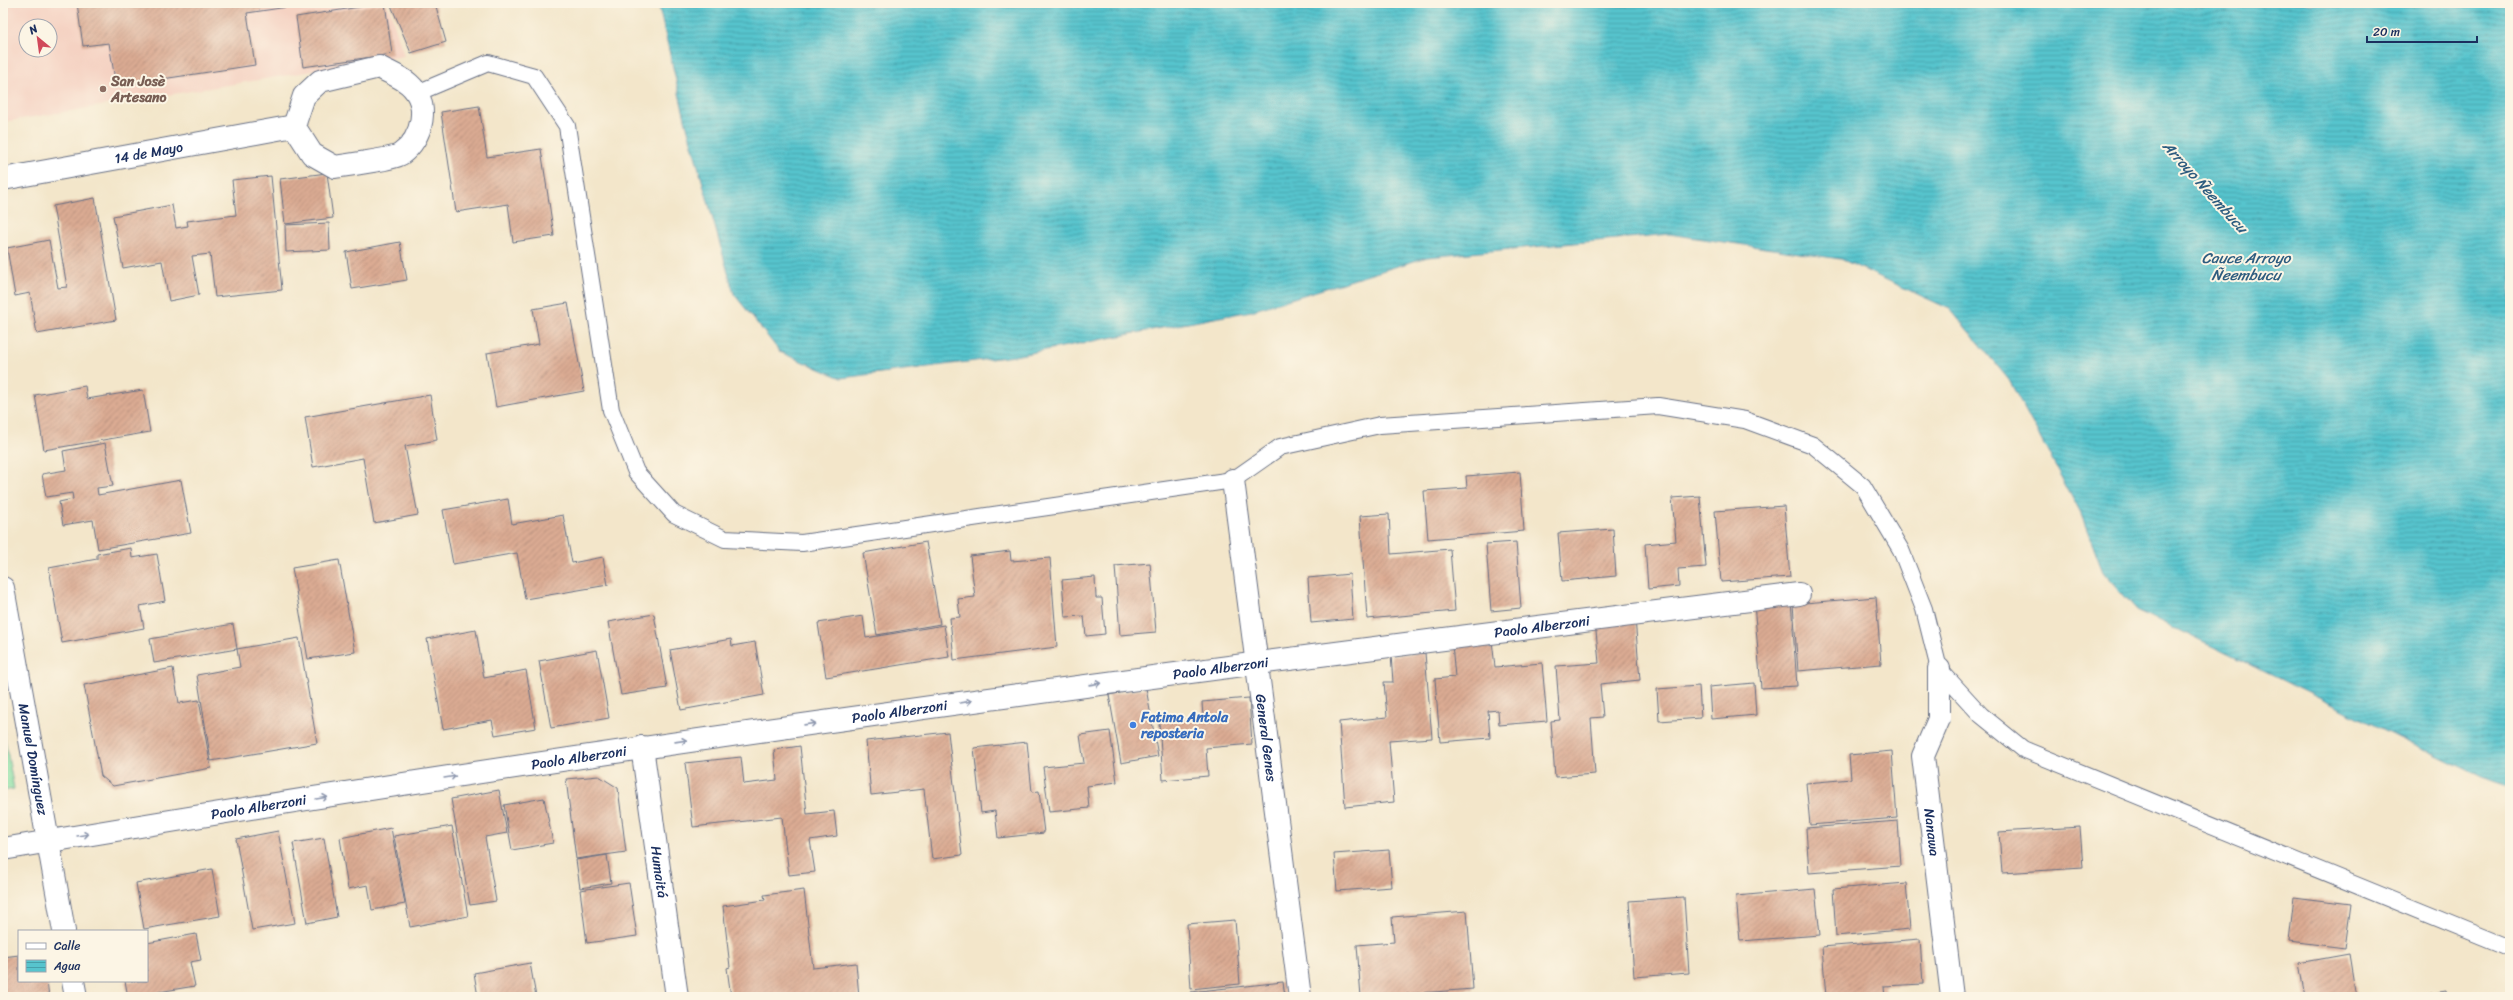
<svg xmlns="http://www.w3.org/2000/svg" width="2513" height="1000" font-family="Sriracha,sans-serif">
<style>
.built{fill:#f5d2c2;fill-rule:evenodd}
.park{fill:#88e0a4;stroke:#528881}
.water{fill:url(#water-rules);stroke:#397a96}
.building{fill:url(#building-hatch)}
.lines{fill:none;stroke-linecap:round;stroke-linejoin:round}
.lane-casing{stroke:#676f84;stroke-width:18}
.street-casing{stroke:#676f84;stroke-width:24}
.lane{stroke:#fff;stroke-width:16}
.street{stroke:#fff;stroke-width:22}
.oneway{stroke:#8d97ae}
.education-dot{fill:#8d6e63;stroke:#fcf5e5;stroke-width:1.5}
.shop-dot{fill:#3f7fe0;stroke:#fcf5e5;stroke-width:1.5}
.labels{text-anchor:middle;dominant-baseline:central;stroke-width:4;stroke-linejoin:round;paint-order:stroke}
.education-label{font-size:14px;font-weight:bold;fill:#785e54;stroke:#fcf5e5;text-anchor:start}
.street-label{font-size:14px;fill:#1b2f5e;stroke:#fcf5e5}
.shop-label{font-size:14px;font-weight:bold;fill:#366cbe;stroke:#fcf5e5;text-anchor:start}
.water-label{font-size:15px;font-style:italic;fill:#2d5c7f;stroke:#fcf5e5}
</style>
<defs>
<pattern id="water-rules" width="6" height="5" patternUnits="userSpaceOnUse"><rect width="6" height="5" fill="#57c4cd"/><path d="M0 2.5h6" fill="none" stroke="#47a0aa"/></pattern>
<pattern id="building-hatch" width="6" height="6" patternUnits="userSpaceOnUse"><rect width="6" height="6" fill="#dbab93"/><path d="M-1 1l2-2M0 6l6-6M5 7l2-2" fill="none" stroke="#b18c7b"/></pattern>
</defs>
<rect width="100%" height="100%" fill="#fcf5e5"/>
<filter id="ink" filterUnits="userSpaceOnUse"><feTurbulence type="fractalNoise" baseFrequency=".025" numOctaves="2"/><feDisplacementMap in="SourceGraphic" scale="8" xChannelSelector="R" yChannelSelector="G"/><feConvolveMatrix kernelMatrix="1 2 1 2 8 2 1 2 1" color-interpolation-filters="sRGB"/></filter>
<filter id="wash" filterUnits="userSpaceOnUse"><feTurbulence type="fractalNoise" baseFrequency=".012" numOctaves="4" result="noise"/><feDisplacementMap in="SourceGraphic" scale="16" xChannelSelector="R" yChannelSelector="G"/><feGaussianBlur stdDeviation="0.9" result="paint"/><feColorMatrix in="noise" values="0 0 0 0 0 0 0 0 0 0 0 0 0 0 0 0 0 1.4 0 .05"/><feComposite in="paint" operator="in"/></filter>
<g filter="url(#wash)">
<rect width="100%" height="100%" fill="#f3e6ca"/>
<path class="built" d="M3,3H386L389,7L404,56L3,122ZM26,26H50V50H26Z"/>
<path class="park" d="M3,728L14,789L3,791Z"/>
<path class="water" d="M658,3H2510V787L2482,777L2137,610L2103,572L2081,514L2009,380L1950,309L1841,259L1669,234L1427,257L1251,311L1014,356L841,378L780,352L734,294L686,123Z"/>
<g id="blocks">
<g class="building">
<path d="M77,3H308V4L247,13L255,65L116,86L109,43L83,46Z"/>
<path d="M385,3L392,54L303,67L296,17Z"/>
<path d="M390,3H435L446,42L411,53Z"/>
<path d="M479,106L487,157L541,149L554,236L513,242L508,204L456,212L441,112Z"/>
<path d="M327,173L333,218L285,224L280,179Z"/>
<path d="M271,176L282,290L215,297L210,254L192,256L199,295L169,301L162,261L123,268L113,216L172,205L176,228L188,226L187,221L236,215L232,180Z"/>
<path d="M95,198L116,320L37,334L30,293L15,296L7,248L49,240L58,288L67,287L53,206Z"/>
<path d="M329,223L330,250L286,252L285,225Z"/>
<path d="M400,242L407,280L352,289L346,252Z"/>
<path d="M568,303L584,391L496,407L487,353L539,344L533,309Z"/>
<path d="M85,386L87,399L143,390L150,432L44,450L35,395Z"/>
<path d="M430,395L437,440L405,446L418,515L374,523L363,458L313,467L305,417Z"/>
<path d="M105,443L113,486L97,488L98,495L181,480L191,533L98,549L93,520L63,525L59,502L73,499L72,493L46,497L42,474L66,470L63,451Z"/>
<path d="M1520,472L1524,531L1428,539L1424,491L1467,488L1466,476Z"/>
<path d="M1700,496L1706,567L1678,569L1679,586L1648,589L1645,544L1676,541L1672,498Z"/>
<path d="M508,499L512,524L563,515L572,563L603,557L608,585L525,599L517,553L453,564L443,510Z"/>
<path d="M1784,506L1790,577L1721,582L1715,511Z"/>
<path d="M1389,514L1391,554L1450,549L1455,611L1367,619L1360,516Z"/>
<path d="M1613,529L1616,576L1562,581L1558,533Z"/>
<path d="M926,542L940,624L877,635L863,553Z"/>
<path d="M1516,542L1521,608L1491,611L1486,544Z"/>
<path d="M131,548L132,558L157,554L165,601L140,606L144,628L62,643L49,568L97,559V554Z"/>
<path d="M1010,551L1011,561L1050,558L1057,647L954,660L950,618L960,617L958,599L975,597L970,556Z"/>
<path d="M339,560L355,652L308,659L292,568Z"/>
<path d="M1150,563L1156,632L1120,635L1115,566Z"/>
<path d="M1350,574L1353,619L1311,623L1308,578Z"/>
<path d="M1095,577L1096,598H1102L1105,634L1086,636L1084,616L1065,617L1062,580Z"/>
<path d="M1876,597L1881,664L1798,671L1793,604Z"/>
<path d="M1791,600L1797,686L1761,688L1754,603Z"/>
<path d="M654,614L667,688L621,695L608,622Z"/>
<path d="M863,616L866,638L944,625L949,657L826,677L818,623Z"/>
<path d="M1635,618L1640,680L1600,684L1603,717L1591,718L1595,774L1555,777L1551,721L1560,720L1556,666L1599,663L1595,621Z"/>
<path d="M233,624L237,649L299,638L317,743L211,761L197,675L240,667L237,649L154,663L150,639Z"/>
<path d="M476,630L484,678L526,670L536,728L495,735L492,720L443,729L427,639Z"/>
<path d="M731,639L732,646L755,642L764,695L681,710L670,650Z"/>
<path d="M1492,641L1495,667L1542,663L1547,721L1499,725L1498,710L1488,711L1490,738L1440,742L1435,679L1455,677L1452,644Z"/>
<path d="M597,650L609,718L551,728L539,661Z"/>
<path d="M1425,653L1432,738L1389,741L1394,802L1345,807L1339,722L1387,717L1384,682H1393L1391,655Z"/>
<path d="M173,668L179,703L199,700L211,768L113,786L101,776L84,685Z"/>
<path d="M1754,683L1756,715L1711,719L1709,687Z"/>
<path d="M1699,686L1701,718L1659,721L1657,689Z"/>
<path d="M1146,688L1158,756L1121,763L1109,695Z"/>
<path d="M1249,698L1252,744L1206,748L1208,776L1163,780L1159,722L1203,718L1202,702Z"/>
<path d="M1110,731L1117,782L1087,786L1089,808L1049,812L1043,767L1084,763L1080,735Z"/>
<path d="M948,732L962,855L932,859L924,789L871,795L866,741Z"/>
<path d="M1027,742L1032,792L1039,791L1044,833L998,838L995,811L981,813L974,748Z"/>
<path d="M800,746L807,814L834,811L837,836L810,840L815,872L789,875L782,817L693,827L685,763L741,757L744,784L777,780L774,750Z"/>
<path d="M1892,751L1897,818L1810,825L1806,783L1851,779L1849,755Z"/>
<path d="M599,776L618,788L626,852L576,859L566,779Z"/>
<path d="M499,790L507,833L485,837L496,901L470,905L451,799Z"/>
<path d="M544,798L553,843L512,850L504,805Z"/>
<path d="M1898,821L1901,866L1809,873L1806,828Z"/>
<path d="M452,826L468,916L410,927L394,836Z"/>
<path d="M2080,827L2083,868L2002,873L1999,832Z"/>
<path d="M391,828L405,904L372,910L368,885L348,889L340,838Z"/>
<path d="M278,831L295,923L252,930L236,839Z"/>
<path d="M324,838L337,917L307,923L293,843Z"/>
<path d="M1389,850L1392,887L1337,891L1334,854Z"/>
<path d="M607,855L611,883L580,888L576,860Z"/>
<path d="M212,869L220,916L144,929L136,883Z"/>
<path d="M629,883L637,936L587,943L580,890Z"/>
<path d="M1906,883L1910,929L1836,936L1833,889Z"/>
<path d="M1815,889L1820,935L1740,941L1736,896Z"/>
<path d="M804,890L813,968L856,963L859,997H731L727,968L730,967L723,906L765,900L764,895Z"/>
<path d="M1684,897L1689,973L1634,977L1629,901Z"/>
<path d="M2294,897L2351,904L2345,948L2289,941Z"/>
<path d="M1467,911L1473,989L1407,994V997H1361L1357,945L1394,942L1392,917Z"/>
<path d="M1235,920L1240,984L1191,989L1187,924Z"/>
<path d="M196,934L201,960L190,962L195,986L128,997L125,981H147V943Z"/>
<path d="M1920,939L1923,984L1884,986L1885,997H1826L1822,947Z"/>
<path d="M2349,954L2356,997H2305L2299,963Z"/>
<path d="M19,955V981H47L49,997H3V957Z"/>
<path d="M530,963L536,997H478L474,973Z"/>
<path d="M1283,982L1285,997H1190V992Z"/>
<path d="M2446,991L2447,997H2415V996Z"/>
</g>
</g>
</g>
<g filter="url(#ink)">
<use href="#blocks" fill-opacity="0" stroke="#676f84" stroke-width="1"/>
<g class="lines">
<g class="lane-casing">
<path id="lane" d="M417,93L488,63L534,76L567,126L611,410L636,472L674,514L725,539L802,543L1233,480L1280,447L1380,425L1658,406L1745,420L1813,445L1863,486L1901,550L1924,609L1939,669L1981,715L2023,749L2510,948"/>
</g>
<g class="street-casing">
<g id="street">
<path d="M379,67C388,72 401,77 409,84C431,103 423,138 401,154C394,159 347,165 335,167L312,154L294,126L304,96L320,81Z"/>
<path id="s1" d="M3,179L294,126"/>
<path id="s2" d="M1233,480L1300,997"/>
<path id="s3" d="M3,588L64,931"/>
<path id="s4" d="M1939,669V719L1923,756L1952,997"/>
<path id="s5" d="M642,747L677,997"/>
<path id="s6" d="M3,849C599,747 1199,669 1799,594"/>
<path d="M73,981L76,997"/>
</g>
</g>
<use href="#lane" class="lane"/>
<use href="#street" class="street"/>
</g>
<defs><path id="oneway-shaft" d="M-6 0H5M1.5-3L5.5 0L1.5 3" fill="none" stroke-width="1.6" stroke-linecap="round" stroke-linejoin="round"/></defs>
<g class="oneway">
<use href="#oneway-shaft" transform="translate(1095 684) rotate(-8)"/>
<use href="#oneway-shaft" transform="translate(966 702) rotate(-8)"/>
<use href="#oneway-shaft" transform="translate(810 724) rotate(-8)"/>
<use href="#oneway-shaft" transform="translate(681 741) rotate(-8)"/>
<use href="#oneway-shaft" transform="translate(450 777) rotate(-9)"/>
<use href="#oneway-shaft" transform="translate(322 798) rotate(-9)"/>
<use href="#oneway-shaft" transform="translate(83 835) rotate(-9)"/>
</g>
</g>
<circle class="education-dot" cx="103" cy="89" r="4"/>
<circle class="shop-dot" cx="1133" cy="725" r="4"/>
<g class="labels">
<g class="education-label">
<text x="111" y="81">San Josè<tspan x="111" dy="16">Artesano</tspan></text>
</g>
<g class="street-label">
<text stroke="none"><textPath href="#s1" startOffset="148">14 de Mayo</textPath></text>
<text stroke="none"><textPath href="#s6" startOffset="1555">Paolo Alberzoni</textPath></text>
<text stroke="none"><textPath href="#s6" startOffset="1231">Paolo Alberzoni</textPath></text>
<text stroke="none"><textPath href="#s6" startOffset="907">Paolo Alberzoni</textPath></text>
<text stroke="none"><textPath href="#s2" startOffset="260">General Genes</textPath></text>
<text stroke="none"><textPath href="#s6" startOffset="583">Paolo Alberzoni</textPath></text>
<text stroke="none"><textPath href="#s3" startOffset="174">Manuel Domínguez</textPath></text>
<text stroke="none"><textPath href="#s6" startOffset="259">Paolo Alberzoni</textPath></text>
<text stroke="none"><textPath href="#s4" startOffset="167">Nanawa</textPath></text>
<text stroke="none"><textPath href="#s5" startOffset="126">Humaitá</textPath></text>
</g>
<g class="shop-label">
<text x="1141" y="717">Fatima Antola<tspan x="1141" dy="16">reposteria</tspan></text>
</g>
<g class="water-label">
<text transform="translate(2205 187) rotate(48)">Arroyo Ñeembucu</text>
<text x="2246" y="258">Cauce Arroyo<tspan x="2246" dy="17">Ñeembucu</tspan></text>
</g>
</g>
<rect width="2513" height="1000" fill="none" stroke="#fcf5e5" stroke-width="16"/>
<rect x="18" y="930" width="130" height="52" fill="#fcf5e5" stroke="#a2a6af"/>
<rect x="26" y="943" width="20" height="6" fill="#ffffff" stroke="#a2a6af"/>
<text x="54" y="950" font-size="12" fill="#1b2f5e">Calle</text>
<rect x="26" y="960" width="20" height="12" fill="url(#water-rules)" stroke="#a2a6af"/>
<text x="54" y="970" font-size="12" fill="#1b2f5e">Agua</text>
<g transform="translate(38 38) rotate(331)"><circle r="19" fill="#fcf5e5" stroke="#a2a6af"/>
<path d="M0-3L7 15L0 10L-7 15Z" fill="#d1495b"/>
<text y="-6" font-size="11" font-weight="bold" text-anchor="middle" fill="#1b2f5e">N</text>
</g>
<path d="M2367 36v6h110v-6" fill="none" stroke="#1b2f5e" stroke-width="2"/>
<text x="2373" y="36" font-size="12" fill="#1b2f5e" stroke="#fcf5e5" stroke-width="3" paint-order="stroke">20 m</text>
</svg>
